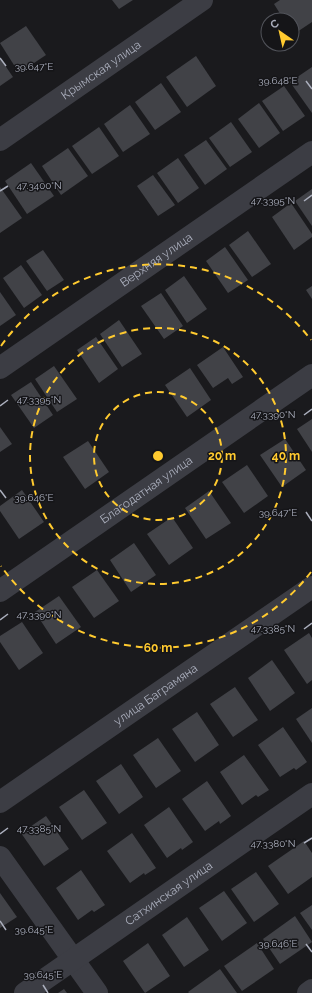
<svg xmlns="http://www.w3.org/2000/svg" width="312" height="993" font-family="Raleway,sans-serif">
<style>
.building{fill:#414247}
.lines{fill:none;stroke-linecap:round;stroke-linejoin:round}
.street{stroke:#3c3d44;stroke-width:22}
.ticks{fill:none;stroke:#abafbd;stroke-width:1.5}
.ring{fill:none;stroke:#ffca2f;stroke-width:2;stroke-dasharray:7 5}
.labels{text-anchor:middle;dominant-baseline:central;stroke-width:3;stroke-linejoin:round;paint-order:stroke}
.street-label{font-size:12px;fill:#abafbd;stroke:#151518}
.ticks-label{font-size:10px;text-anchor:middle;fill:#abafbd;stroke:#151518;stroke-width:3;stroke-linejoin:round;paint-order:stroke}
.centre{fill:#ffca2f;stroke:#151518;stroke-width:2}
.ring-label{font-size:12px;text-anchor:middle;font-weight:bold;fill:#ffca2f;stroke:#151518;stroke-width:3;stroke-linejoin:round;paint-order:stroke}
</style>
<rect width="100%" height="100%" fill="#1a1a1d"/>
<g class="building">
<path d="M112,0H133L119,9Z"/>
<path d="M280,0H312V22L294,34L292,31V20H284L274,4Z"/>
<path d="M26,26L46,55L19,73L0,43Z"/>
<path d="M196,56L216,86L187,107L166,77Z"/>
<path d="M0,58L13,77L0,86Z"/>
<path d="M312,67V113L290,82Z"/>
<path d="M161,83L181,112L155,130L135,102Z"/>
<path d="M284,86L305,116L283,131L262,101Z"/>
<path d="M259,103L280,133L259,148L238,119Z"/>
<path d="M130,105L150,134L123,152L104,124Z"/>
<path d="M231,122L252,152L230,167L209,138Z"/>
<path d="M99,127L119,156L92,174L72,146Z"/>
<path d="M206,140L227,169L205,185L184,155Z"/>
<path d="M68,148L88,176L61,195L42,166Z"/>
<path d="M178,158L199,188L178,203L157,173Z"/>
<path d="M31,163L54,196L27,214L5,181Z"/>
<path d="M153,175L175,205L158,216L137,186Z"/>
<path d="M0,187L22,218L0,233Z"/>
<path d="M312,189V226L295,201Z"/>
<path d="M291,203L312,234V237L294,250L272,217Z"/>
<path d="M248,231L271,264L252,277L229,245Z"/>
<path d="M225,247L248,280L228,293L206,261Z"/>
<path d="M43,250L64,280L47,291L26,261Z"/>
<path d="M21,265L42,295L24,308L3,278Z"/>
<path d="M184,276L207,309L187,323L165,290Z"/>
<path d="M312,286V299L306,290Z"/>
<path d="M0,292L16,315L0,326Z"/>
<path d="M161,293L183,326L164,339L141,306Z"/>
<path d="M119,320L142,354L122,367L100,334Z"/>
<path d="M96,337L118,369L99,383L77,350Z"/>
<path d="M223,347L243,377L232,384L228,378L213,388L197,365Z"/>
<path d="M54,366L77,399L57,412L35,379Z"/>
<path d="M190,368L211,400L187,417L165,385Z"/>
<path d="M31,382L53,415L34,428L11,395Z"/>
<path d="M312,419V452L297,429Z"/>
<path d="M0,427L12,444L0,452Z"/>
<path d="M285,439L306,470L282,487L260,455Z"/>
<path d="M88,441L109,472L85,489L63,457Z"/>
<path d="M247,465L268,496L244,513L222,482Z"/>
<path d="M22,490L44,522L19,539L0,511V506Z"/>
<path d="M209,491L231,523L206,539L185,508Z"/>
<path d="M172,517L193,548L169,565L147,534Z"/>
<path d="M134,543L156,575L131,592L110,560Z"/>
<path d="M97,570L119,601L94,618L72,587Z"/>
<path d="M59,596L81,627L56,644L35,612Z"/>
<path d="M22,622L43,653L19,670L0,642V636Z"/>
<path d="M309,633L312,638V680L307,684L284,650Z"/>
<path d="M272,660L295,693L270,711L248,678Z"/>
<path d="M235,687L258,720L233,737L210,704Z"/>
<path d="M312,708V743L296,719Z"/>
<path d="M197,712L219,745L195,762L172,729Z"/>
<path d="M283,727L307,762L296,770L294,768L280,777L258,745Z"/>
<path d="M158,738L181,771L156,788L133,755Z"/>
<path d="M244,755L269,790L258,797L256,795L242,805L220,772Z"/>
<path d="M121,764L143,797L119,814L96,781Z"/>
<path d="M207,781L231,816L220,824L219,821L205,831L182,799Z"/>
<path d="M84,790L107,823L82,840L59,807Z"/>
<path d="M169,807L193,842L182,850L181,848L167,858L144,825Z"/>
<path d="M46,816L69,849L44,866L21,833Z"/>
<path d="M132,833L156,868L145,875L144,873L130,883L107,851Z"/>
<path d="M304,841L312,853V877L288,894L268,866Z"/>
<path d="M81,870L105,905L94,912L92,910L78,920L56,888Z"/>
<path d="M256,872L279,904L254,922L231,889Z"/>
<path d="M224,891L247,923L222,941L199,908Z"/>
<path d="M0,893L17,917L0,928Z"/>
<path d="M312,905V930L300,913Z"/>
<path d="M295,916L312,942L280,964L263,939Z"/>
<path d="M187,917L209,950L184,967L162,935Z"/>
<path d="M148,943L170,976L145,993L123,961Z"/>
<path d="M257,943L274,969L242,991L224,966Z"/>
<path d="M220,969L237,993H189L188,992Z"/>
<path d="M64,989L67,993H58Z"/>
</g>
<g class="lines">
<g class="street">
<path id="s1" d="M0,140L202,0"/>
<path id="s2" d="M0,368L312,152"/>
<path id="s3" d="M0,591L312,375"/>
<path id="s4" d="M0,802L312,587"/>
<path d="M0,857L97,993"/>
<path id="s5" d="M25,993L312,794"/>
<path d="M308,993L312,990"/>
</g>
</g>
<path class="ticks" d="M0,58L6,66M306,81L312,89M0,191L8,186M304,201L312,195M0,406L8,400M304,415L312,409M0,490L6,498M306,512L312,521M0,620L8,614M304,629L312,623M0,834L8,828M304,843L312,838M0,921L6,930M306,944L312,952M43,985L48,993"/>
<g class="ring">
<circle cx="158" cy="456" r="64"/>
<circle cx="158" cy="456" r="128"/>
<path d="M311 572A192 192 0 0 1 1 566M1 346A192 192 0 0 1 311 340"/>
</g>
<g class="labels">
<g class="street-label">
<text stroke="none"><textPath href="#s1" startOffset="123">Крымская улица</textPath></text>
<text stroke="none"><textPath href="#s2" startOffset="190">Верхняя улица</textPath></text>
<text stroke="none"><textPath href="#s3" startOffset="178">Благодатная улица</textPath></text>
<text stroke="none"><textPath href="#s4" startOffset="189">улица Баграмяна</textPath></text>
<text stroke="none"><textPath href="#s5" startOffset="175">Сатхинская улица</textPath></text>
</g>
</g>
<g class="ticks-label">
<text x="34" y="70">39.647°E</text>
<text x="278" y="84">39.648°E</text>
<text x="39" y="189">47.3400°N</text>
<text x="273" y="204">47.3395°N</text>
<text x="39" y="403">47.3395°N</text>
<text x="273" y="418">47.3390°N</text>
<text x="34" y="501">39.646°E</text>
<text x="278" y="516">39.647°E</text>
<text x="39" y="618">47.3390°N</text>
<text x="273" y="632">47.3385°N</text>
<text x="39" y="832">47.3385°N</text>
<text x="273" y="847">47.3380°N</text>
<text x="34" y="933">39.645°E</text>
<text x="278" y="947">39.646°E</text>
<text x="43" y="978">39.645°E</text>
</g>
<circle cx="158" cy="456" r="6" class="centre"/>
<g class="ring-label">
<text x="222" y="460">20 m</text>
<text x="286" y="460">40 m</text>
<text x="158" y="652">60 m</text>
</g>
<g transform="translate(280 32) rotate(326)"><circle r="19" fill="#151518" stroke="#51535a"/>
<path d="M0-3L7 15L0 10L-7 15Z" fill="#ffca2f"/>
<text y="-6" font-size="11" font-weight="bold" text-anchor="middle" fill="#abafbd">С</text>
</g>
</svg>
